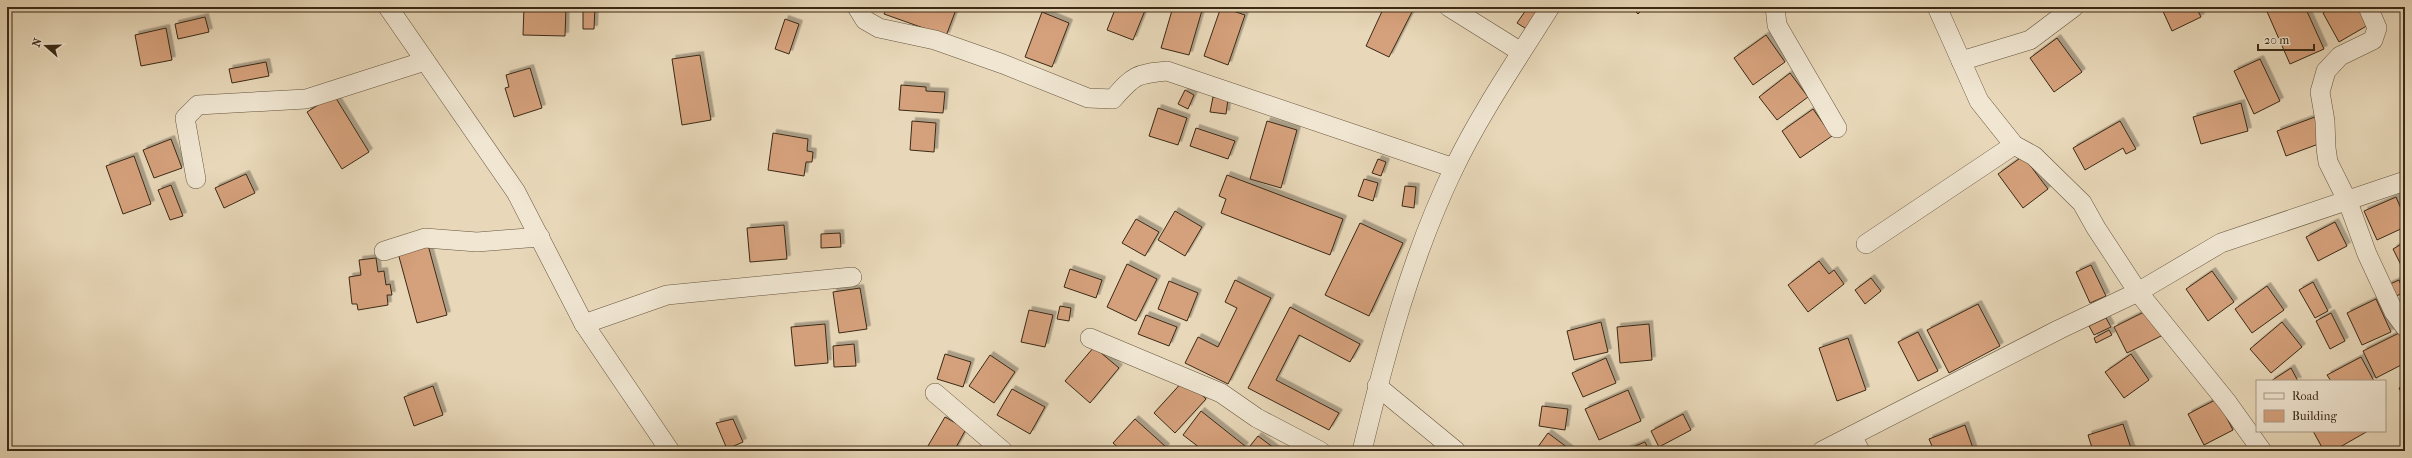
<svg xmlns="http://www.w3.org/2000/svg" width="2412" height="458" font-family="'IM FELL French Canon',serif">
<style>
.building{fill:#d5a17c;stroke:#3a2915;filter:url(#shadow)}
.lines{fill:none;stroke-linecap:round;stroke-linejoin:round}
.minor-casing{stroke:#66553e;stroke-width:20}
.minor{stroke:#f0e6d2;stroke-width:19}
</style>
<defs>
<filter id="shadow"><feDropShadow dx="3.5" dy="-3.5" stdDeviation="0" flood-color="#0004"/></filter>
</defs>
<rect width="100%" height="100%" fill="#e8d8b9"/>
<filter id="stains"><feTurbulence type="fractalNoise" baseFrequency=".005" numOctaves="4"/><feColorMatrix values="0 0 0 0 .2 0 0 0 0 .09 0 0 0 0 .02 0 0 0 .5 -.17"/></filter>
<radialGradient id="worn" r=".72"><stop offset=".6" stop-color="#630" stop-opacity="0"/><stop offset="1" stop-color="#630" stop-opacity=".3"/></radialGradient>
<g class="building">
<path d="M524,7H566L565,36L523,35Z"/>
<path d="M583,7H595L594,29H583Z"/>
<path d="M887,7H957L946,36L884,14Z"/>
<path d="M1116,7L1146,8L1133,40L1107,30Z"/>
<path d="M1173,7H1203L1189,55L1161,48Z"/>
<path d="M1221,7L1245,15L1228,65L1204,56Z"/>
<path d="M1384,7L1414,8L1389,57L1366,46Z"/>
<path d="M1528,7H1543L1528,30L1517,23Z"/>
<path d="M1631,7H1645L1638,14Z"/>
<path d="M2161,7H2196L2201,17L2172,31Z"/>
<path d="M2265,7H2305L2324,49L2290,64Z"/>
<path d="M2333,7H2360L2370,24L2339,42L2323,13Z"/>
<path d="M1042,12L1069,23L1052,67L1025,57Z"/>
<path d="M205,17L209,32L178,39L175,24Z"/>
<path d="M785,19L799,24L789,54L775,49Z"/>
<path d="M166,28L172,60L141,66L135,35Z"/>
<path d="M1766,35L1785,62L1753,85L1734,58Z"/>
<path d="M2057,38L2082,72L2054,92L2030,58Z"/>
<path d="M700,55L711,120L682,125L672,59Z"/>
<path d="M2260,59L2280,101L2254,114L2234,71Z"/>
<path d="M266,62L269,76L232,83L229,69Z"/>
<path d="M530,68L542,108L514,117L505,88L509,87L506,75Z"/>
<path d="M1790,73L1808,97L1777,120L1759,97Z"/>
<path d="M901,85L926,87V91L945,92L943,113L899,110Z"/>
<path d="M1185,90L1194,95L1188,109L1178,104Z"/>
<path d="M334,95L369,152L342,169L307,112Z"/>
<path d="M1213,97L1228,99L1226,114L1210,112Z"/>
<path d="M2241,103L2248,131L2201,144L2193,117Z"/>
<path d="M1158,108L1187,118L1178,145L1149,136Z"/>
<path d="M1813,109L1832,136L1800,158L1782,131Z"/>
<path d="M2315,117L2324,142L2286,156L2277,131Z"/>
<path d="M912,121L936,123L934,152L910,150Z"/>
<path d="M1267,121L1297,130L1281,188L1250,179Z"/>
<path d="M2120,121L2136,149L2126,154L2123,148L2085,170L2073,148Z"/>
<path d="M1196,128L1235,141L1228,159L1190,146Z"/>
<path d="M773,133L808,139L807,151L813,152L812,162H806L804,176L768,170Z"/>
<path d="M171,139L182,168L154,178L143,150Z"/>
<path d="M134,156L151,204L123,214L106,166Z"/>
<path d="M2023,156L2048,189L2023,208L1998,174Z"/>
<path d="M1378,159L1386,162L1381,176L1372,173Z"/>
<path d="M246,174L255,193L224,208L215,188Z"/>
<path d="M1227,175L1343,219L1330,255L1221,213L1226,199L1219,196Z"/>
<path d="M1364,179L1378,183L1373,201L1358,196Z"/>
<path d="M171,185L183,216L170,220L158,190Z"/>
<path d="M1405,186L1416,187L1414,208L1402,206Z"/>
<path d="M2396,197L2405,218V227L2377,240L2364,211Z"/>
<path d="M1175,211L1202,227L1185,256L1158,240Z"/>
<path d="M1136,219L1159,232L1145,256L1122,243Z"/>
<path d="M2335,222L2347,246L2318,261L2306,237Z"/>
<path d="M1360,223L1403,243L1369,316L1325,295Z"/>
<path d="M784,225L787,259L750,262L747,228Z"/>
<path d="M840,233L841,247L821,248V234Z"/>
<path d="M2405,242V273L2393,249Z"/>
<path d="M428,245L447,315L417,323L398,253Z"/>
<path d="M376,258L378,272L384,271L386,285L390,284L392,295H387L388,305L358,310L357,304H352L349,277L361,275L359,260Z"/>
<path d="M1819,261L1829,274L1834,270L1844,284L1808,312L1788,285Z"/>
<path d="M1127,264L1157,279L1136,321L1107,307Z"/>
<path d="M2091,265L2106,296L2090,303L2076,272Z"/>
<path d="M1070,269L1102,280L1096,298L1064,287Z"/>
<path d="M2212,271L2234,302L2208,321L2186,289Z"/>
<path d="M1871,278L1881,291L1865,304L1855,290Z"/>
<path d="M1235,280L1271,298L1228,384L1185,363L1198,337L1218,347L1237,308L1225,302Z"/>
<path d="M2399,280L2404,293L2393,297L2388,285Z"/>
<path d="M1169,281L1198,293L1187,321L1158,309Z"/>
<path d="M2313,282L2328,311L2315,318L2299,290Z"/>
<path d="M2267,286L2284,310L2252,333L2235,309Z"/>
<path d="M860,288L867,329L839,333L833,292Z"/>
<path d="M2376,299L2391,332L2362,345L2347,313Z"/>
<path d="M1978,304L2000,346L1949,373L1927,330Z"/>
<path d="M1060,306L1071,308L1069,321L1057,319Z"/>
<path d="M1290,307L1360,344L1350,362L1299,335L1276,380L1339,413L1329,430L1248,388Z"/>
<path d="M2150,309L2163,335L2127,353L2114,327Z"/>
<path d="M1029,310L1053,315L1045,347L1021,342Z"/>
<path d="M2331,313L2345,341L2330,349L2316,321Z"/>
<path d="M1146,315L1177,327L1169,346L1138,334Z"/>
<path d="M2106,318L2111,327L2094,335L2089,326Z"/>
<path d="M1601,322L1608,352L1574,360L1567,331Z"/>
<path d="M2282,322L2302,347L2271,373L2250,349Z"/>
<path d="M825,324L828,363L795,366L791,327Z"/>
<path d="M1649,324L1652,360L1620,363L1617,327Z"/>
<path d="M2109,330L2112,335L2096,343L2094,338Z"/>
<path d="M1918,332L1938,371L1918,381L1898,342Z"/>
<path d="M2399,333L2405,344V363L2376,378L2363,351Z"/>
<path d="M1848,338L1866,390L1837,401L1819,348Z"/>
<path d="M854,344L856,366L834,367L833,346Z"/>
<path d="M1094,347L1119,368L1090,403L1065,381Z"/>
<path d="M945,354L971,362L963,387L937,379Z"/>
<path d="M2131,354L2149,380L2124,398L2105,372Z"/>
<path d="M990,355L1015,372L994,403L969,386Z"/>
<path d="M2361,357L2374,381H2331L2327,375Z"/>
<path d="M1606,358L1616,383L1583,397L1572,373Z"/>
<path d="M2291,368L2298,381H2271Z"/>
<path d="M1185,379L1206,399L1175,433L1154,413Z"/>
<path d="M2405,385V400L2399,388Z"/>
<path d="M433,386L443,415L414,426L404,397Z"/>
<path d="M1012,389L1045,407L1030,434L997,415Z"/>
<path d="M1628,390L1641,421L1599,440L1585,409Z"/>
<path d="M2217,399L2233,430L2204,445L2188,414Z"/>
<path d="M1542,406L1568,409L1565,430L1539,426Z"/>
<path d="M1201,411L1245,446L1241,451H1204L1183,435Z"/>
<path d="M1683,414L1691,430L1659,447L1651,431Z"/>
<path d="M945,417L966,429L954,451H925Z"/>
<path d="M733,419L743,442L727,449L716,423Z"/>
<path d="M1135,419L1166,447L1163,451H1122L1113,443Z"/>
<path d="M2123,424L2132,451H2093L2088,435Z"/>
<path d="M1965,425L1974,451H1934L1929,439Z"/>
<path d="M2313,431H2368L2333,451H2324Z"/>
<path d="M1548,433L1572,451H1535Z"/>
<path d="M1258,436L1278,451H1246Z"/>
<path d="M1645,442L1649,451H1623Z"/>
</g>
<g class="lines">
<g class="minor-casing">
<g id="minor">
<path d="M388,7L516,192L584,324L670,451"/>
<path d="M857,7L865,20L879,28L935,40L1003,64L1088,98L1113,99C1134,75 1136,74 1167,71L1454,168"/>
<path d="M1449,7L1521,52"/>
<path d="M1775,7L1777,25L1837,128"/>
<path d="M1937,7L1979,101L2014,145L2034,156L2082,203L2096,228L2138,292L2227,402L2262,451"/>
<path d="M2368,7L2377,28L2373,40L2340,56L2326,71L2320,92L2325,121L2326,148L2328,162L2348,202L2367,254L2394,312L2405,327"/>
<path d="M1961,61L2030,40L2074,7"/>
<path d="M196,179L185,118L198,105L306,99L425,61"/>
<path d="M1866,244L2014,145"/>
<path d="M384,251L425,238L477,242L540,237"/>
<path d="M584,324L667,295L852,277"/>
<path d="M1090,338L1221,393L1257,418L1320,451"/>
<path d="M1377,386L1456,451"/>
<path d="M935,393L1003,451"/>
<path d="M1852,436L1860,451"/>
<path d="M1362,451C1385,355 1411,257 1454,168C1481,112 1517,60 1550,7"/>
<path d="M1822,451L2060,329L2138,292L2221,243L2405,181"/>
</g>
</g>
<use href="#minor" class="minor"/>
</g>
<rect width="2412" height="458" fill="none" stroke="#e8d8b9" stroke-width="24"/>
<rect x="8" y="8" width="2396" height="442" fill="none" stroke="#3a2915" stroke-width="2"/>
<rect x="12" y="12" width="2388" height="434" fill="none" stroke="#3a2915"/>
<rect x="2256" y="380" width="130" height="52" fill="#f0e6d2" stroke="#a79a86"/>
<rect x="2264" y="393" width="20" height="6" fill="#f0e6d2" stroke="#a79a86"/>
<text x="2292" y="400" font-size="12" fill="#3a2915">Road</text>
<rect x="2264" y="410" width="20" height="12" fill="#d5a17c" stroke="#a79a86"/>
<text x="2292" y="420" font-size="12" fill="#3a2915">Building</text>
<g transform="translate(46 46) rotate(290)" stroke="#f0e6d2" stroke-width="3" paint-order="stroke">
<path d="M0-3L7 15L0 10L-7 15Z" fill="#3a2915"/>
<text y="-6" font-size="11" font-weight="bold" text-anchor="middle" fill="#3a2915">N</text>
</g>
<path d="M2258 44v6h56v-6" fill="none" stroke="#3a2915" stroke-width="2"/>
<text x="2264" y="44" font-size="12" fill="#3a2915" stroke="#f0e6d2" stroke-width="3" paint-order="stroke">20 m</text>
<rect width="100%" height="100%" filter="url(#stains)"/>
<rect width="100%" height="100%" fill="url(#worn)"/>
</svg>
